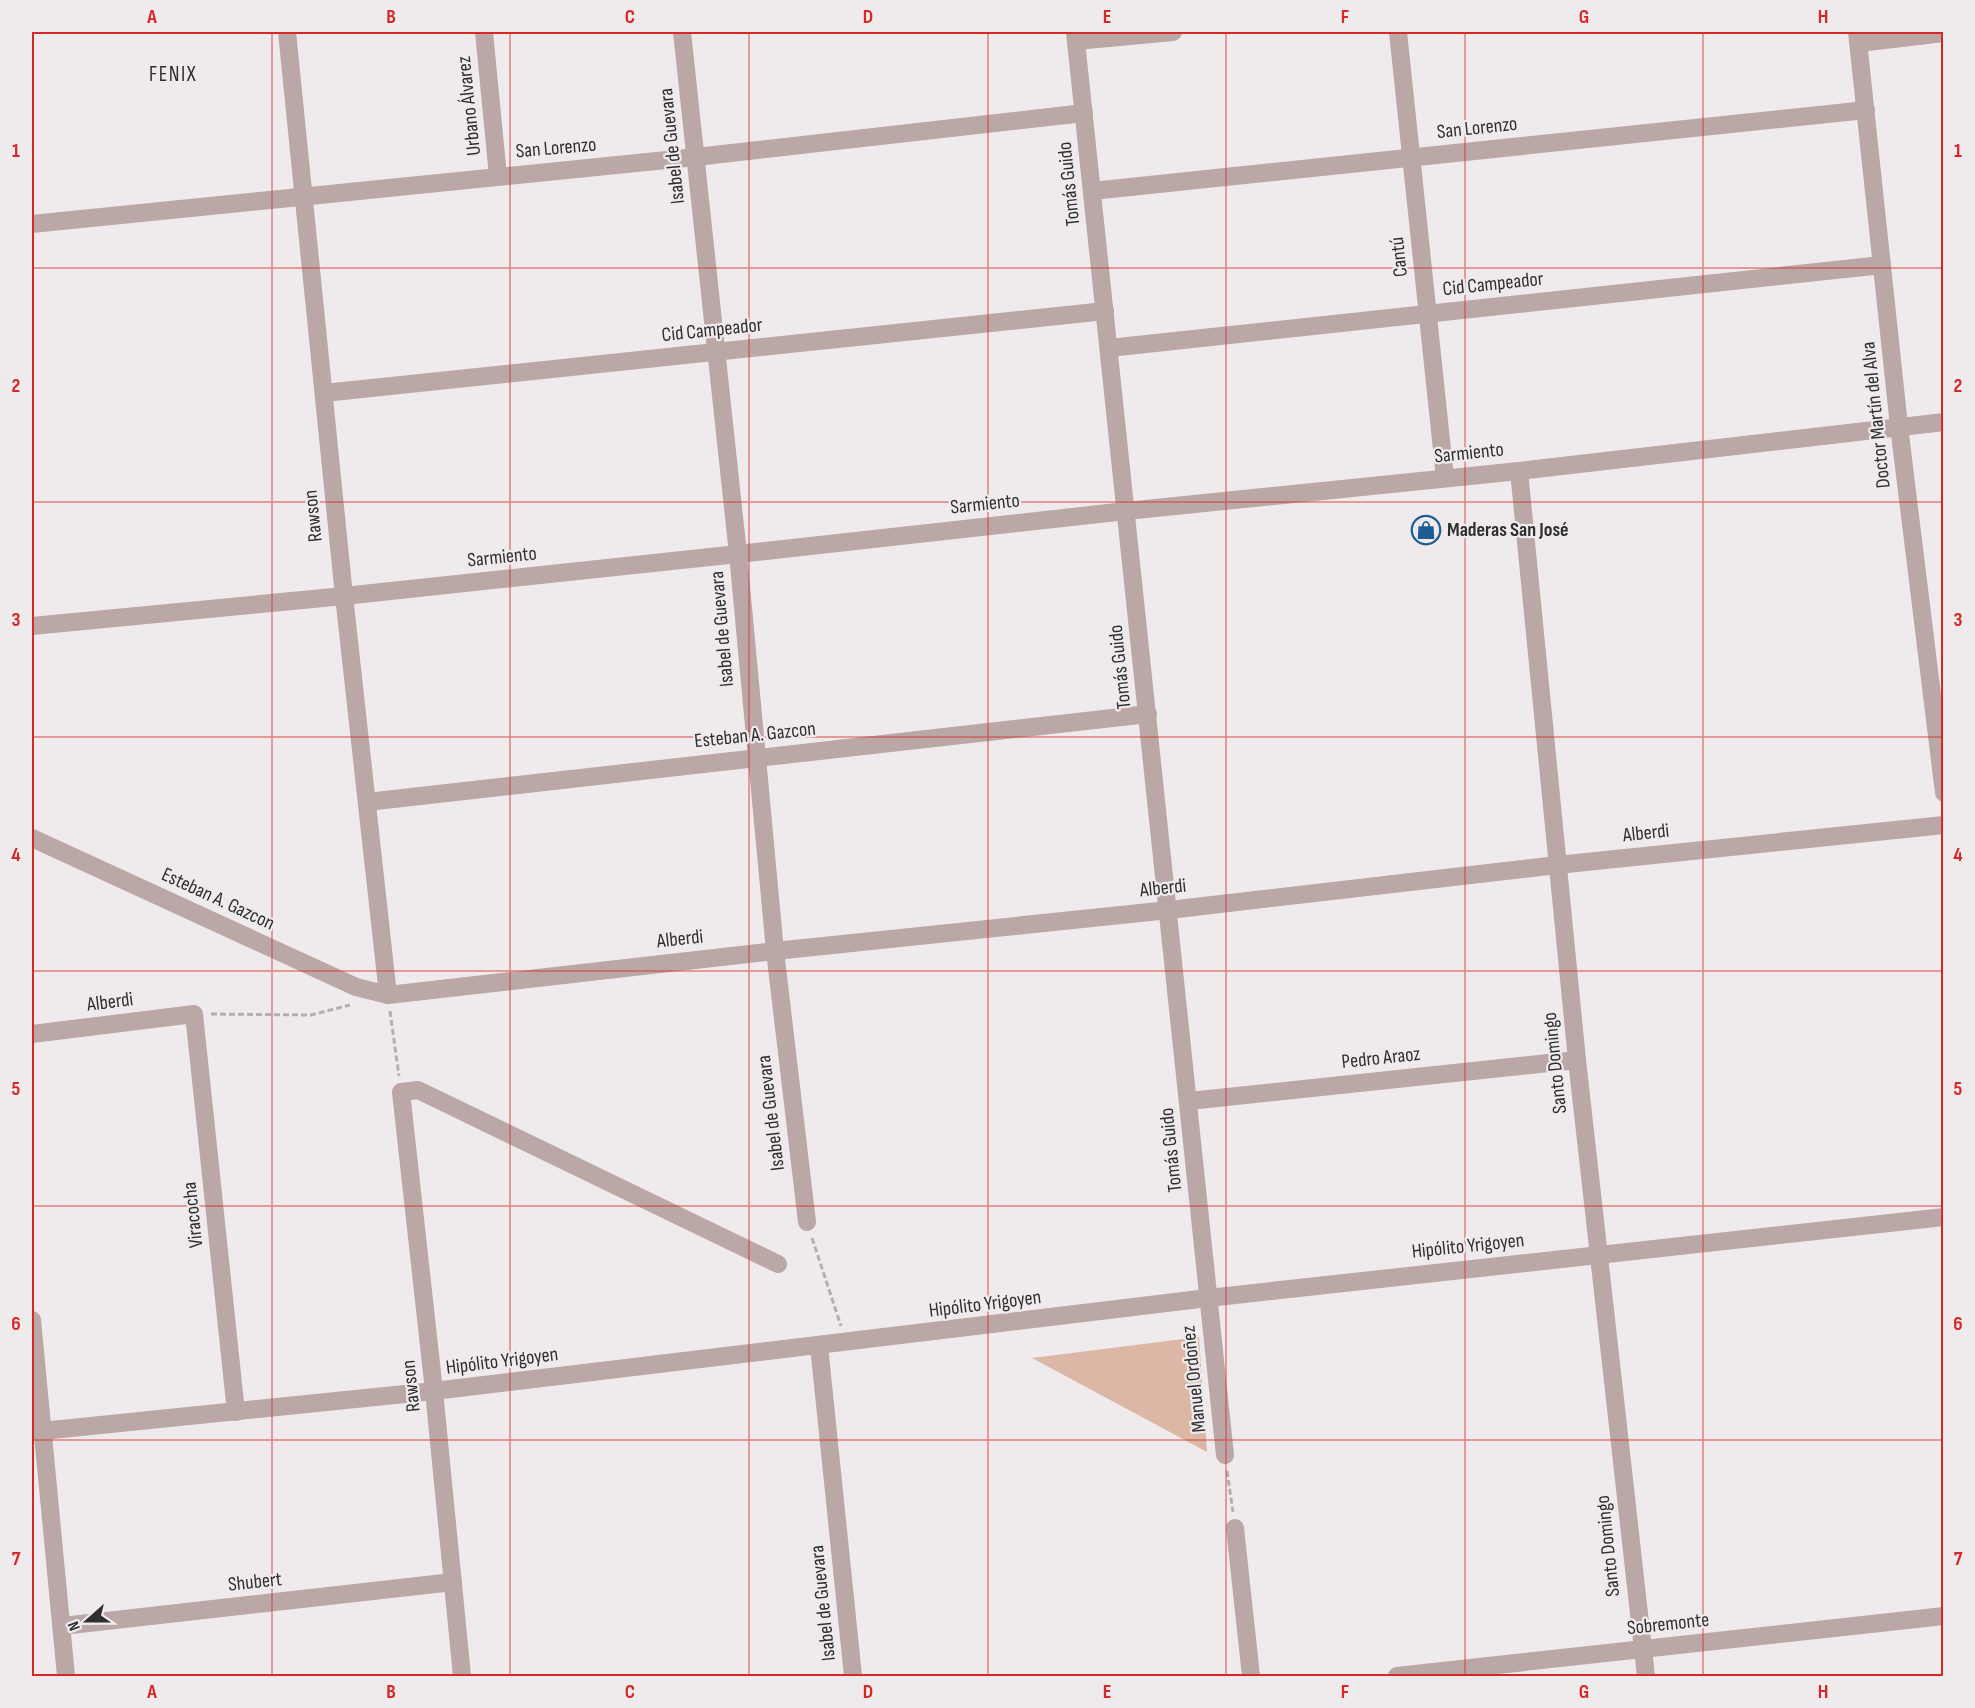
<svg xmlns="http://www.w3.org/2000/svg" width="1975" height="1708" font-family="'Sofia Sans Condensed',sans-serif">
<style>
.green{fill:#dcb7a5}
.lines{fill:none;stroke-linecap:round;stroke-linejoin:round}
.path{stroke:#b3b0b1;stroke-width:3;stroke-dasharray:6 3;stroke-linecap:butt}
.minor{stroke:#bba7a5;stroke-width:18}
.grid{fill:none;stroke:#d62828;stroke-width:1.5;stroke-opacity:0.55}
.labels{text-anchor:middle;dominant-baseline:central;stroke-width:4.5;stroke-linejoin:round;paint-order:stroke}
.street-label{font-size:20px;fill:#302f2f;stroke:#efebec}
.poi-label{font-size:20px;font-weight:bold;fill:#302f2f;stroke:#efebec;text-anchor:start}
.neighbourhood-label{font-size:21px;letter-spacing:1.5px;fill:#302d2e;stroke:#efebec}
.neatline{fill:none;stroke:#d62828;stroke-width:2}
.grid-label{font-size:20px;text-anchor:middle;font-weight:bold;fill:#d62828}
</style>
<rect width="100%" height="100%" fill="#efebec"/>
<path class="green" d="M1199,1337L1207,1452L1032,1358Z"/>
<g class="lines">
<g class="path">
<path d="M390,1011L399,1076"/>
<path d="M211,1014L311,1015L350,1005"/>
<path d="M812,1238L841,1326"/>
<path d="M1227,1471L1233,1512"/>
</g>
<g class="minor">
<path d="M287,32L344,596L388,995"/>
<path d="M484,32L498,176"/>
<path d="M682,32L738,554L775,951L807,1222"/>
<path d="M1075,32L1225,1455"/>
<path d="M1398,32L1445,478"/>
<path d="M1857,32L1899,426L1944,793"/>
<path d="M1076,41L1173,32"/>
<path d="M1859,43L1944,33"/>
<path d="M1092,191L1866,110"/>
<path d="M32,224L696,157L1084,113"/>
<path d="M1109,348L1882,265"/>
<path d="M324,393L1105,311"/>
<path d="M1519,471L1577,1060L1646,1676"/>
<path d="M32,626L344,596L738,554L1126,511L1519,471L1944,422"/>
<path d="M367,802L1148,714"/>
<path d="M32,838L356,987L388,995L775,951L1169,910L1557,865L1944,825"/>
<path d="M32,1034L194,1014L236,1412"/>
<path d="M1189,1101L1577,1060"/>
<path d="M32,1320L66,1676"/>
<path d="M819,1346L853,1676"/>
<path d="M32,1432L434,1391L1208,1298L1944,1217"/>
<path d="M1235,1528L1251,1676"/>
<path d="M62,1626L453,1582"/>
<path d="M462,1676L434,1391L401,1092L418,1090L778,1264"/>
<path d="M1397,1676L1944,1616"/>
</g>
</g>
<path class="grid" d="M272,32V1676M510,32V1676M749,32V1676M988,32V1676M1226,32V1676M1465,32V1676M1703,32V1676M32,268H1944M32,502H1944M32,737H1944M32,971H1944M32,1206H1944M32,1440H1944"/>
<defs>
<g id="shop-ring" transform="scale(1.5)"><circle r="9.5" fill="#efebec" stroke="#1e5d93" stroke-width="1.5"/><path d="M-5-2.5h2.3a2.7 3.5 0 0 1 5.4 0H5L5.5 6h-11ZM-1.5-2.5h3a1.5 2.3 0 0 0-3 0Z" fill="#1e5d93"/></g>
</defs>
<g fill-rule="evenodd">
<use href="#shop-ring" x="1426" y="530"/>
</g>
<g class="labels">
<g class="street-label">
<text transform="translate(469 106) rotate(-96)">Urbano Álvarez</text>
<text transform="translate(1477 128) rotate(-6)">San Lorenzo</text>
<text transform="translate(672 146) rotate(-96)">Isabel de Guevara</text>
<text transform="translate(556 148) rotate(-5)">San Lorenzo</text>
<text transform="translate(1069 184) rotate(-96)">Tomás Guido</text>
<text transform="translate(1399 257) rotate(-96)">Cantú</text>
<text transform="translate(1493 284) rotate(-6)">Cid Campeador</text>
<text transform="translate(712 330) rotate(-6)">Cid Campeador</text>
<text transform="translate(1876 415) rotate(-96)">Doctor Martín del Alva</text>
<text transform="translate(1469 453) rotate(-6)">Sarmiento</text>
<text transform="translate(985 504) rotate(-6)">Sarmiento</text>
<text transform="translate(313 516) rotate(-96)">Rawson</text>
<text transform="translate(502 557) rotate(-6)">Sarmiento</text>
<text transform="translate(722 629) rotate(-95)">Isabel de Guevara</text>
<text transform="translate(1120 667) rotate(-96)">Tomás Guido</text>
<text transform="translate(755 735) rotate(-6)">Esteban A. Gazcon</text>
<text transform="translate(1646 833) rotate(-6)">Alberdi</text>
<text transform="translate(1163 888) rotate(-6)">Alberdi</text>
<text transform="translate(218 899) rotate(25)">Esteban A. Gazcon</text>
<text transform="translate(680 939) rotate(-6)">Alberdi</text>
<text transform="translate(110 1002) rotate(-7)">Alberdi</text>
<text transform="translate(1381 1058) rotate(-6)">Pedro Araoz</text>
<text transform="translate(1555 1063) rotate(-96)">Santo Domingo</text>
<text transform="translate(771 1113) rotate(-97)">Isabel de Guevara</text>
<text transform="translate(1171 1150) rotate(-96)">Tomás Guido</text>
<text transform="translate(193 1215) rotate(-96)">Viracocha</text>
<text transform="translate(1468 1246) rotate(-6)">Hipólito Yrigoyen</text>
<text transform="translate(985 1304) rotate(-7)">Hipólito Yrigoyen</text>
<text transform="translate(502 1361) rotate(-7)">Hipólito Yrigoyen</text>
<text transform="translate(1194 1379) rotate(-96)">Manuel Ordoñez</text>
<text transform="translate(411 1386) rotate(-96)">Rawson</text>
<text transform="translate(1608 1546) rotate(-96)">Santo Domingo</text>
<text transform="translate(255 1582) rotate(-6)">Shubert</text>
<text transform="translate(823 1603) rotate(-96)">Isabel de Guevara</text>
<text transform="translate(1668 1624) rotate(-6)">Sobremonte</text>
</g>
<g class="poi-label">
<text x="1447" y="530">Maderas San José</text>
</g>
<g class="neighbourhood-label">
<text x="173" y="74">FENIX</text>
</g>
</g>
<rect width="1975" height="1708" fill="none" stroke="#efebec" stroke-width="66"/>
<g transform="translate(87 1621) rotate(249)" stroke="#efebec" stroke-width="4.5" paint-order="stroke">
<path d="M0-4.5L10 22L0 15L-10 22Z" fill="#302f2f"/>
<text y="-9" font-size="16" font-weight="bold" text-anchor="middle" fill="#302f2f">N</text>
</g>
<rect x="33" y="33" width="1909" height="1642" class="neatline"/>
<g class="grid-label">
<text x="152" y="23">A</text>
<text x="391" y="23">B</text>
<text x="630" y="23">C</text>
<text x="868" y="23">D</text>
<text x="1107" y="23">E</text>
<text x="1345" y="23">F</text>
<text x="1584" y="23">G</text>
<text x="1823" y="23">H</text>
<text x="16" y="157">1</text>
<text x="1958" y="157">1</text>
<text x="16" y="392">2</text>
<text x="1958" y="392">2</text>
<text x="16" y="626">3</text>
<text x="1958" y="626">3</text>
<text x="16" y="861">4</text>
<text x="1958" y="861">4</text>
<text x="16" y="1095">5</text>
<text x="1958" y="1095">5</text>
<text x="16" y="1330">6</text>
<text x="1958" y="1330">6</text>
<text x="16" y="1565">7</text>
<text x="1958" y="1565">7</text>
<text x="152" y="1698">A</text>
<text x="391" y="1698">B</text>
<text x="630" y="1698">C</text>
<text x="868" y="1698">D</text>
<text x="1107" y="1698">E</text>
<text x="1345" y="1698">F</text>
<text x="1584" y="1698">G</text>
<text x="1823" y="1698">H</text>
</g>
</svg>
